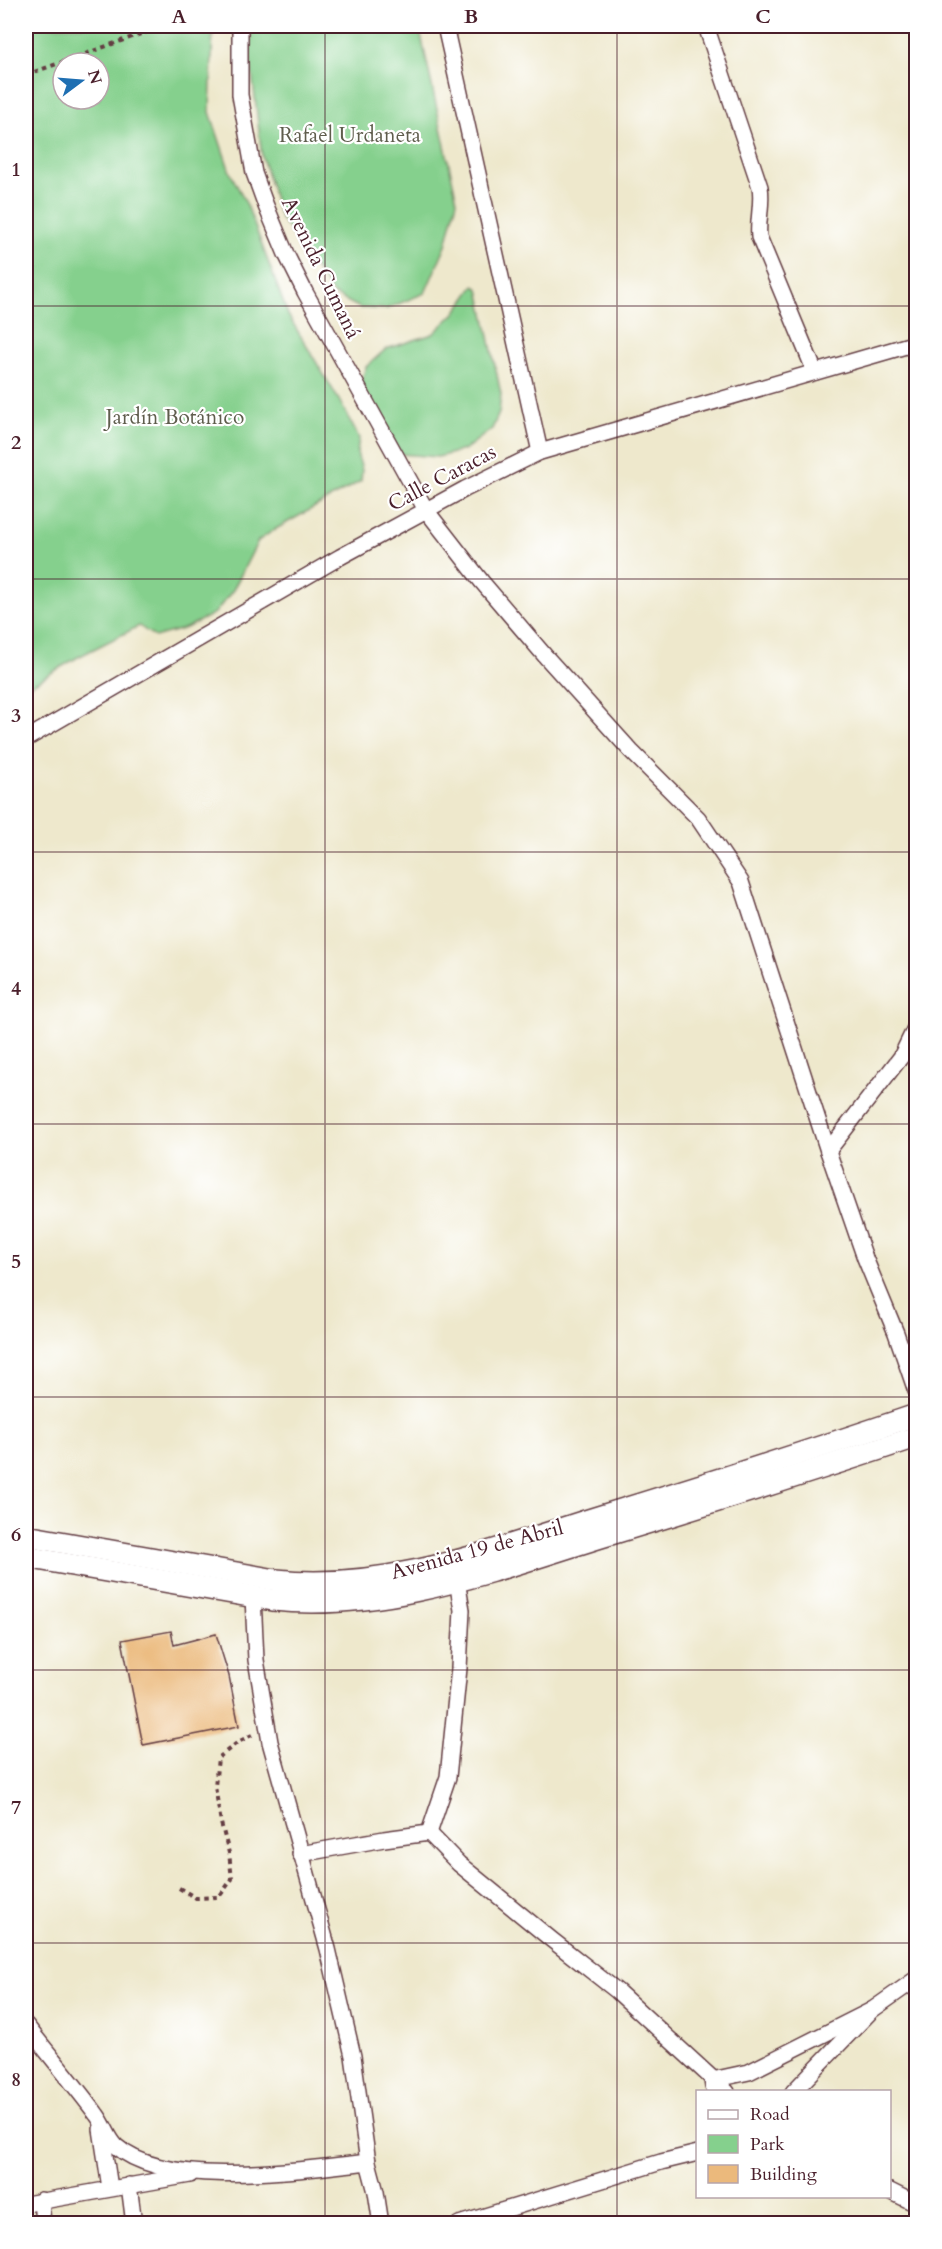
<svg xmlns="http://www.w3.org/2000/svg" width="942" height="2249" font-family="Cardo,serif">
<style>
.green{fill:#85d08d;stroke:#68785c;stroke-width:1.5;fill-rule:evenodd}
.building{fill:#ebb97c}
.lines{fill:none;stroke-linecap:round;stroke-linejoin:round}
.street-casing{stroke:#633d43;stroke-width:18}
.secondary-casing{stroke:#633d43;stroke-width:24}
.path{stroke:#633d43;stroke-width:4;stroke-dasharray:4.5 4.5;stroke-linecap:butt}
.street{stroke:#fff;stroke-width:15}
.secondary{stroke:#fff;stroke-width:21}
.grid{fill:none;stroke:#4a1f2b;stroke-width:1.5;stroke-opacity:0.55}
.labels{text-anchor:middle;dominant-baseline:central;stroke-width:4.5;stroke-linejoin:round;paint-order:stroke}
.park-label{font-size:21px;fill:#5f5d4d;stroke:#fff}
.street-label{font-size:21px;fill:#4a1f2b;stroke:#fff}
.neatline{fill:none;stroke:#4a1f2b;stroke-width:2}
.grid-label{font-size:20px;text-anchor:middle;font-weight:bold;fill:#4a1f2b}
</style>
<rect width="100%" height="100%" fill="#fff"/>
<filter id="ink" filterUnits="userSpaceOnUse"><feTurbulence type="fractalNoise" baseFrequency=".0167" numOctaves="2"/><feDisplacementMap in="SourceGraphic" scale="12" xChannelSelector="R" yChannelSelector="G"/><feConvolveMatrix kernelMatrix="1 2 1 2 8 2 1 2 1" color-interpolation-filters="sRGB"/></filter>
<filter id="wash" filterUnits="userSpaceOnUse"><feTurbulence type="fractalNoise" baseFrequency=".008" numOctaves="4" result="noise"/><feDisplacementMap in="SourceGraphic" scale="24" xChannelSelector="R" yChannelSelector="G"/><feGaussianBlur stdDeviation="1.35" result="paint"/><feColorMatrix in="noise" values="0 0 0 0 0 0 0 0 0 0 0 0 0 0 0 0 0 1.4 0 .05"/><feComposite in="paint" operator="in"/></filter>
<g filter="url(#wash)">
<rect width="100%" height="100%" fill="#eee8cc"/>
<g class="green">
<path d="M26,26H213L210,112L230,172L247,205L288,315L339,400L359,438L357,453L362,470L361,481L274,530L258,541L233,590L215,613L186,628L155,637L139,626L78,657L26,688ZM63,63H99V99H63Z"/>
<path d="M252,26H419L457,201L446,245L425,293L386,309L360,308L333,294L280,217L262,157L250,56Z"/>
<path d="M474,286L479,289L501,394L499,413L492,429L464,450L438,457L400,454L358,389L366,367L386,349L433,334L455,313Z"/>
</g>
<g id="blocks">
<path class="building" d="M171,1631L174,1645L216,1634L229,1676L239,1726L143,1745L122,1640Z"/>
</g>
</g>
<g filter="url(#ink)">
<use href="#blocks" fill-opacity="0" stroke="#633d43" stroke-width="1.5"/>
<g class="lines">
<g class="street-casing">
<g id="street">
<path d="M240,26V95L254,173L266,206L286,254L305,292L426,510L482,582L546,657L631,751L698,818L741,882L828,1151L865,1258L896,1333L916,1391"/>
<path d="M445,26L540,452"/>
<path d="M706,26L760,187C763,204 757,220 759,237L815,372"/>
<path d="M26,739L340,557L465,489L540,452L916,343"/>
<path d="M828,1151L901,1057L916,1026"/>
<path d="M253,1597L256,1660L270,1742L328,1949L353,2056L368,2162L376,2192L381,2224"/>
<path d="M429,1833L459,1864L552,1940L617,1991L727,2092"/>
<path d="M429,1833L448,1777L459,1668L462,1610L457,1581"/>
<path d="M300,1854L384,1839L429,1833"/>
<path d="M26,2025C49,2055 74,2084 97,2115C104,2124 108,2138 116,2146C167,2191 304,2169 368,2162"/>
<path d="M713,2087L712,2080L749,2072L872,2010"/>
<path d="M793,2092L872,2010L916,1979"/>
<path d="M101,2129L110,2188"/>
<path d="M129,2185L134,2224"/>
<path d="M890,2191L916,2204"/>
<path d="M41,2200L43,2224"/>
<path d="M26,2204L190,2175"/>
<path d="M459,2224L661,2162L698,2153"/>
</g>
</g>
<g class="secondary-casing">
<g id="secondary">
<path d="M26,1536L276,1580C385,1592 493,1550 595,1518C703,1485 810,1451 916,1415"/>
<path d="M26,1557L273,1600C385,1612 495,1570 601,1537C706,1505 812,1472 916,1437"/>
</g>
</g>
<g class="path">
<path d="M26,75L163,26"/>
<path d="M179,1888L196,1898L219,1897L232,1879L229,1853L221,1823L215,1786L218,1758L238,1742L252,1735"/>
</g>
<use href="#street" class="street"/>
<use href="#secondary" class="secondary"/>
</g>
</g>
<path class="grid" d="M325,26V2224M617,26V2224M26,306H916M26,579H916M26,852H916M26,1124H916M26,1397H916M26,1670H916M26,1943H916"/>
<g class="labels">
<g class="park-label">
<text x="350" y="135">Rafael Urdaneta</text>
<text x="175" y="417">Jardín Botánico</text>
</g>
<g class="street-label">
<text transform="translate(321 268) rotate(64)">Avenida Cumaná</text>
<text transform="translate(442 478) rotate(-28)">Calle Caracas</text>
<text transform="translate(477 1550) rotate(-15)">Avenida 19 de Abril</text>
</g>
</g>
<rect width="942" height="2249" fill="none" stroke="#fff" stroke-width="66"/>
<rect x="696" y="2090" width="195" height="108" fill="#ffffff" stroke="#b7a5aa" stroke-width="1.5"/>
<rect x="708" y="2110" width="30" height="9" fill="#ffffff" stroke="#b7a5aa" stroke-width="1.5"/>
<text x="750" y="2120" font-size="18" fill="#4a1f2b">Road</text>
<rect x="708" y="2135" width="30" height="18" fill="#85d08d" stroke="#b7a5aa" stroke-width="1.5"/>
<text x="750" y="2150" font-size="18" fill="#4a1f2b">Park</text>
<rect x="708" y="2165" width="30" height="18" fill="#ebb97c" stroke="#b7a5aa" stroke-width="1.5"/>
<text x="750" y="2180" font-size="18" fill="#4a1f2b">Building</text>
<g transform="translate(81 81) rotate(74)"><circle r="28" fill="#ffffff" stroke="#b7a5aa" stroke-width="1.5"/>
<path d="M0-4.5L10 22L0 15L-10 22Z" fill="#1f6fb2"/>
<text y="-9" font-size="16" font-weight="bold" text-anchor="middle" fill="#4a1f2b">N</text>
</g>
<rect x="33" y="33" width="876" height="2183" class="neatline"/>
<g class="grid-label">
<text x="179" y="23">A</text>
<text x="471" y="23">B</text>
<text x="763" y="23">C</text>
<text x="16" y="176">1</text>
<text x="16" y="449">2</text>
<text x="16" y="722">3</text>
<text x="16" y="995">4</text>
<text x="16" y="1268">5</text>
<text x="16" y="1541">6</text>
<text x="16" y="1814">7</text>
<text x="16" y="2086">8</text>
</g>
</svg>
